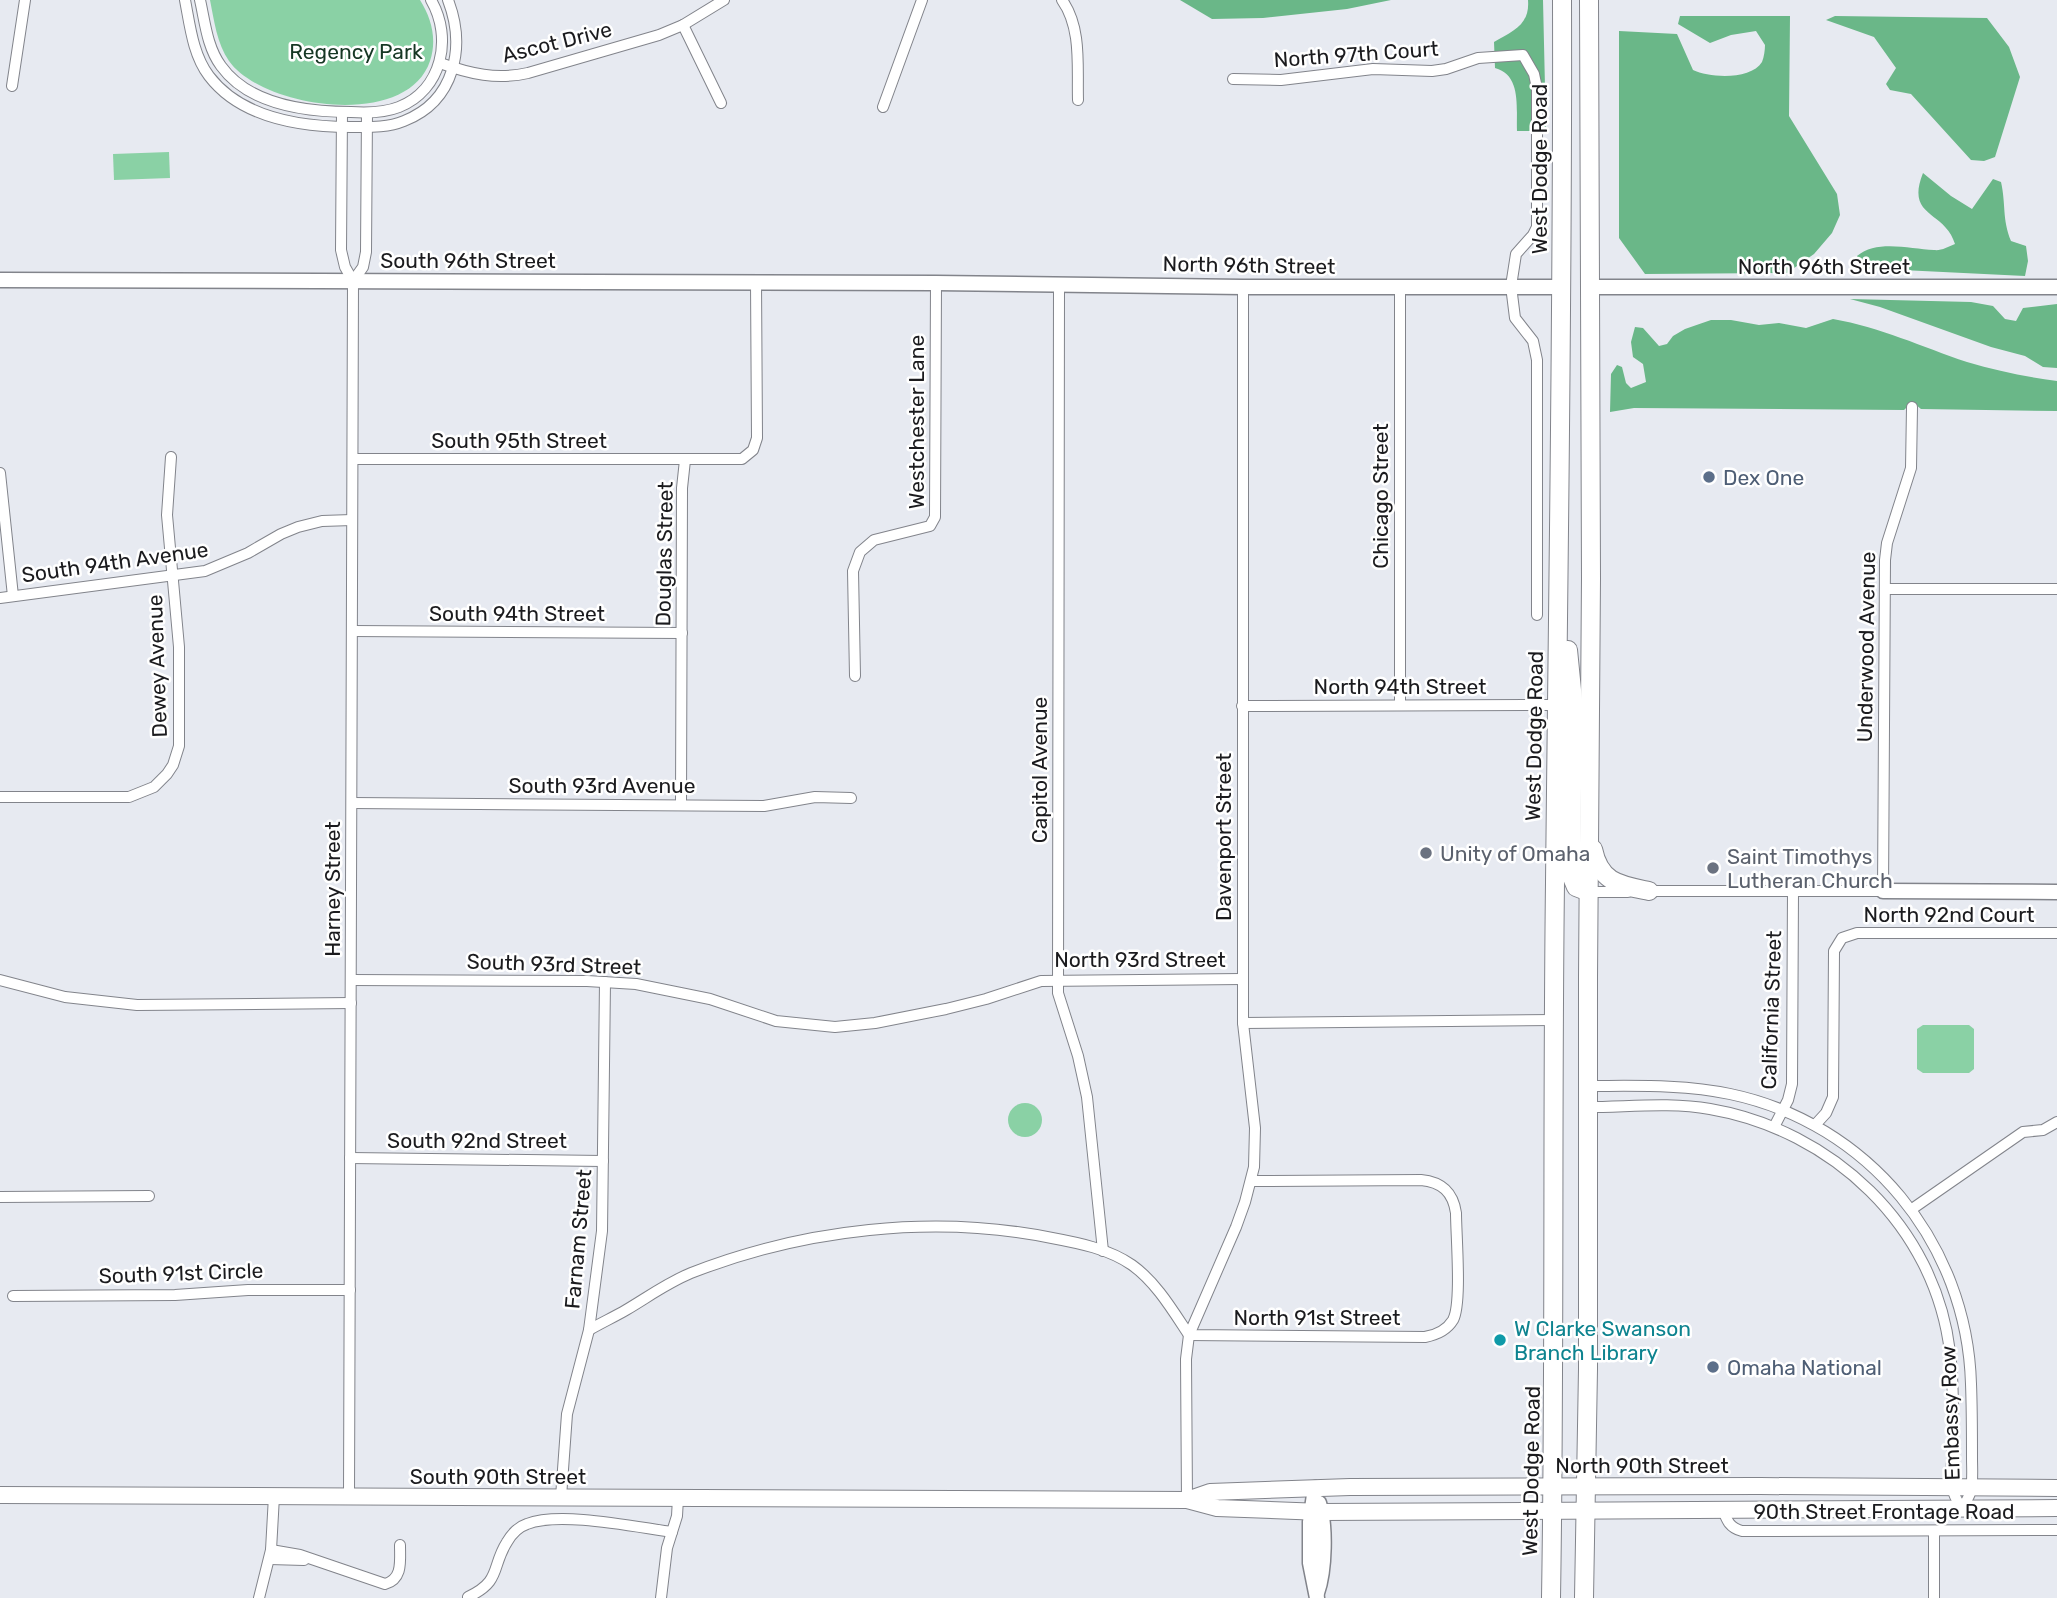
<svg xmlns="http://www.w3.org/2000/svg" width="2057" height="1598" font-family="Rubik,sans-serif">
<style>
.green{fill:#8ad1a5}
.forest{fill:#6ab788}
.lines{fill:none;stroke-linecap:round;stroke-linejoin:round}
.street-casing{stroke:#82848b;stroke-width:12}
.secondary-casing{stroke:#82848b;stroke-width:17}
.primary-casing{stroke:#82848b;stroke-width:18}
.highway-casing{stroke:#82848b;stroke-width:20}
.street{stroke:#fff;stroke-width:10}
.secondary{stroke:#fff;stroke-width:14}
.primary{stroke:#fff;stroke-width:16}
.highway{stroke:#fff;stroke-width:18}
.service-dot{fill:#5c6f8a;stroke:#fff;stroke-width:2.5}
.worship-dot{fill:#6b7280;stroke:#fff;stroke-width:2.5}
.culture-dot{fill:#0f9aa8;stroke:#fff;stroke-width:2.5}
.labels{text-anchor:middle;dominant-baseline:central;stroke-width:5;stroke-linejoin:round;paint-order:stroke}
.street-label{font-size:21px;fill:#1b1b1e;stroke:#fff}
.park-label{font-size:21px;fill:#163724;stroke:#fff}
.service-label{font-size:21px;fill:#4e5e75;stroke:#fff;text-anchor:start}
.worship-label{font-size:21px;fill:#5b616d;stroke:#fff;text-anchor:start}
.culture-label{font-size:21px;fill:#0d838f;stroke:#fff;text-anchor:start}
</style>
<rect width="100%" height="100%" fill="#e7eaf1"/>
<g class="green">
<path d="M210,0H420C432,19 437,40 430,61C407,130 262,108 229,61C217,44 214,20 210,0Z"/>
<path d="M169,152L170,178L114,180L113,154Z"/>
<path d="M1923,1025H1969L1974,1029V1069L1969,1073H1923L1917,1069V1029Z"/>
<circle cx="1025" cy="1120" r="17"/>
</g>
<g class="forest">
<path d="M1180,0H1391L1347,9L1263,18L1212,19Z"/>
<path d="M1528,0H1543L1546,131H1517C1516,109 1522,75 1495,68L1494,42C1513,31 1530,25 1528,0Z"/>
<path d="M1680,16H1790L1789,116L1837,194L1840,215L1832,233L1814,254L1787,273L1645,274L1619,238V31L1677,34L1693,70C1710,78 1751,80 1762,62C1764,57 1765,50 1765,45L1756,31L1731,35L1710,43L1678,24Z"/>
<path d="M1835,16L1987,18L2009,47L2020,77L1995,157L1984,161L1971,160L1911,94L1890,90L1886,84L1896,68L1874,37L1826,20Z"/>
<path d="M1923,173L1951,196L1972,209L1993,179L2001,182C2006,204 2002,219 2011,241L2026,246L2028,261L2025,276L1861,268L1857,256C1877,239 1910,249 1934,250C1941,251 1948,247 1955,244C1945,210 1905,218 1923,173Z"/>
<path d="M1850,299L1971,302L1993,306L2005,319L2016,321L2023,308L2057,304V368L2043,367L2025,356L1991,347L1880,307Z"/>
<path d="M1833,319C1880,327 1922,347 1967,362C1997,371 2027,377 2057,381V411L1921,409L1915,404H1910L1904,410L1634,408L1610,412L1611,374L1617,365L1622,367L1626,383L1631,388L1646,382L1643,364L1633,357L1631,342L1635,327L1643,328L1659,346L1667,344L1673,336L1685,329L1711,320H1731L1759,325L1779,323L1806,328Z"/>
</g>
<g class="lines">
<g class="street-casing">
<g id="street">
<path d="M185,0C190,26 193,55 209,76C241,118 301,127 351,127C368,127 387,128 404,121C455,101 466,47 448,0"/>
<path d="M200,0C205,22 207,47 221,66C249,105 307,112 351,112C367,113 384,113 399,107C442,90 453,38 431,0"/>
<path d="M1062,0C1082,28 1077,67 1078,100"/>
<path d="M683,25L721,103"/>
<path d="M440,63C470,74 497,80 528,73L659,35L683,25L724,0"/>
<path d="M1233,79L1281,80L1373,69L1432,71L1446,69L1478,58L1523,55L1534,74L1537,88V227L1533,235L1516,254L1511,286L1515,318L1533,341L1537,360V615"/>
<path d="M12,86L25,0"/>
<path d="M883,107L922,0"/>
<path d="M342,112L341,250L345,267L353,281"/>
<path d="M353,281L363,267L366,252L367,113"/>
<path d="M1059,285L1058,993L1078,1056L1087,1097L1103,1251"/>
<path d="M353,459H742L753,450L757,438L756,282"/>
<path d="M0,473L13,596"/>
<path d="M1885,589H2057"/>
<path d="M0,598L205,571L248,553L281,534L298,527L322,521L352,520"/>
<path d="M352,631L682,633"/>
<path d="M855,676L853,571L860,552L874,540L930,526L935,517L936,283"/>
<path d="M1400,704V287"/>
<path d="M1242,706L1558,705"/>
<path d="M0,797H129L154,787L167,774L173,765L179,746V647L167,515L171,457"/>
<path d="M352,803L764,806L815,797L851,798"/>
<path d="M681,805L682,488L685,460"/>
<path d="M1647,891H1883L1885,560L1887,543L1911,468L1912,407"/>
<path d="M1589,892H1628"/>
<path d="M0,980L65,997L137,1005L351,1003"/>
<path d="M351,980L587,981L636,984L710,999L776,1021L835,1027L875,1023L946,1009L986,999L1041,981L1242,979"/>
<path d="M1243,1023L1555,1020"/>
<path d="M1588,1086C1635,1086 1684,1084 1730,1094C1868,1123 1967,1243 1971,1384C1972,1409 1972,1433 1972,1458C1972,1468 1973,1480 1971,1490C1970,1496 1965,1503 1962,1509"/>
<path d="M1588,1107C1628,1107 1670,1102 1710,1109C1832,1130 1935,1226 1950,1352C1954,1384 1953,1416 1953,1447C1952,1461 1950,1477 1953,1490C1954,1497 1959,1503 1962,1509"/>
<path d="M1815,1125L1826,1113L1833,1097L1834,951L1842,938L1857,933H2057"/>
<path d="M1774,1127L1788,1100L1792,1084L1793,891"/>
<path d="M350,1158L603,1161"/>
<path d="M0,1197L149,1196"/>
<path d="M1912,1209L2023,1132L2043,1130L2057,1122"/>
<path d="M13,1296L175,1295L248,1290H350"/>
<path d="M589,1330C601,1323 614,1317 626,1310C648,1297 667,1283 691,1273C803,1229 934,1214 1052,1238C1079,1243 1109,1249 1132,1265C1156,1282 1173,1311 1189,1335L1425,1337C1436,1335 1447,1330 1453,1320C1462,1304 1456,1235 1456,1213C1453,1192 1442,1182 1421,1180L1251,1181"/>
<path d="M349,1496L353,281"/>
<path d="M561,1497L567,1414L589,1330L602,1231L605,982"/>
<path d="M1187,1500L1186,1359L1189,1335L1236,1227L1245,1202L1254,1167L1255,1128L1243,1023V287"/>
<path d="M1723,1510C1727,1521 1730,1528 1742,1531L2057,1530"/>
<path d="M271,1550L300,1555L385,1584C403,1579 400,1561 400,1545"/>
<path d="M270,1559L304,1560"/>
<path d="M468,1597C502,1581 491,1567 507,1542C511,1535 518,1527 527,1524C560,1511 635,1527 672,1532"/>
<path d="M259,1598L271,1550L274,1496"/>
<path d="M661,1598L667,1548L677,1516L678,1498"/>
<path d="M1934,1598V1531"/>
</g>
</g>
<g class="secondary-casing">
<g id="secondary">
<path d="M0,280L936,283L1243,287H1562"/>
<path d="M1591,287H2057"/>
<path d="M1883,891L2057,892"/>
<path d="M1315,1488L1310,1522V1563L1317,1598"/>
<path d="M1317,1593C1325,1570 1326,1526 1319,1503"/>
</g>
</g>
<g class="primary-casing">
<g id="primary">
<path d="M0,1495L1187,1500L1217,1508L1322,1512L2057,1508"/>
<path d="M1187,1500L1210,1492L1350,1487L1760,1486L2057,1488"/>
</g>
</g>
<g class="highway-casing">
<g id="highway">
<path d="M1568,650L1573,700L1571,875L1576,887L1589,892"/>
<path d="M1593,849C1600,883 1620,885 1649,891"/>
<path d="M1551,1598C1555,1360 1552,1122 1555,883C1558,589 1563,295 1562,0"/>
<path d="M1584,1598L1588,1369V978L1591,578L1589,0"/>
</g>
</g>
<use href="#street" class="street"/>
<use href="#secondary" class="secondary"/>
<use href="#primary" class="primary"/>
<use href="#highway" class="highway"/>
</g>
<g class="service-dot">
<circle cx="1709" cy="477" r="7"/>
<circle cx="1713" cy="1367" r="7"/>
</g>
<g class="worship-dot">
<circle cx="1426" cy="853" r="7"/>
<circle cx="1713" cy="868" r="7"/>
</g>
<circle class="culture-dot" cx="1500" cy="1340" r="7"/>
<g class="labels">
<g class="street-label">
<text transform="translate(557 42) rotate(-14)">Ascot Drive</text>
<text transform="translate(1356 54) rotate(-4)">North 97th Court</text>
<text transform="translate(1539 169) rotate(-90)">West Dodge Road</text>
<text x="468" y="260">South 96th Street</text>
<text transform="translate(1249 265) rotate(1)">North 96th Street</text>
<text x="1824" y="266">North 96th Street</text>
<text transform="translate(916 422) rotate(-90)">Westchester Lane</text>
<text x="519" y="440">South 95th Street</text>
<text transform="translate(1380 496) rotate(-90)">Chicago Street</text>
<text transform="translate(664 554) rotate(-89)">Douglas Street</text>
<text transform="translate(115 562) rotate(-8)">South 94th Avenue</text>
<text x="517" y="613">South 94th Street</text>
<text transform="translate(1866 647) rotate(-89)">Underwood Avenue</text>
<text transform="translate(157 666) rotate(-92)">Dewey Avenue</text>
<text x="1400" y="686">North 94th Street</text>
<text transform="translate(1534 736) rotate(-89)">West Dodge Road</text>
<text transform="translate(1039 770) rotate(-90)">Capitol Avenue</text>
<text x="602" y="785">South 93rd Avenue</text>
<text transform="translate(1223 837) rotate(-90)">Davenport Street</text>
<text transform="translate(332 889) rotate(-90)">Harney Street</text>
<text x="1949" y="914">North 92nd Court</text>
<text x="1140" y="959">North 93rd Street</text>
<text transform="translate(554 964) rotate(2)">South 93rd Street</text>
<text transform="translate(1771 1010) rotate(-88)">California Street</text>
<text x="477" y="1140">South 92nd Street</text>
<text transform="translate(578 1239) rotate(-85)">Farnam Street</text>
<text transform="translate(181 1273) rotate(-2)">South 91st Circle</text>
<text x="1317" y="1317">North 91st Street</text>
<text transform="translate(1950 1413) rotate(-92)">Embassy Row</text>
<text x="1642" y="1465">North 90th Street</text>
<text transform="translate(1531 1471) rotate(-89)">West Dodge Road</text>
<text x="498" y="1476">South 90th Street</text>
<text x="1884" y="1511">90th Street Frontage Road</text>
</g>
<g class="park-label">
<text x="356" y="51">Regency Park</text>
</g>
<g class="service-label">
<text x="1723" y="477">Dex One</text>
<text x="1727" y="1367">Omaha National</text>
</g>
<g class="worship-label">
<text x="1440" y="853">Unity of Omaha</text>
<text x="1727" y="856">Saint Timothys<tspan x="1727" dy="24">Lutheran Church</tspan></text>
</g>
<g class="culture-label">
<text x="1514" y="1328">W Clarke Swanson<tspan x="1514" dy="24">Branch Library</tspan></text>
</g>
</g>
</svg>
